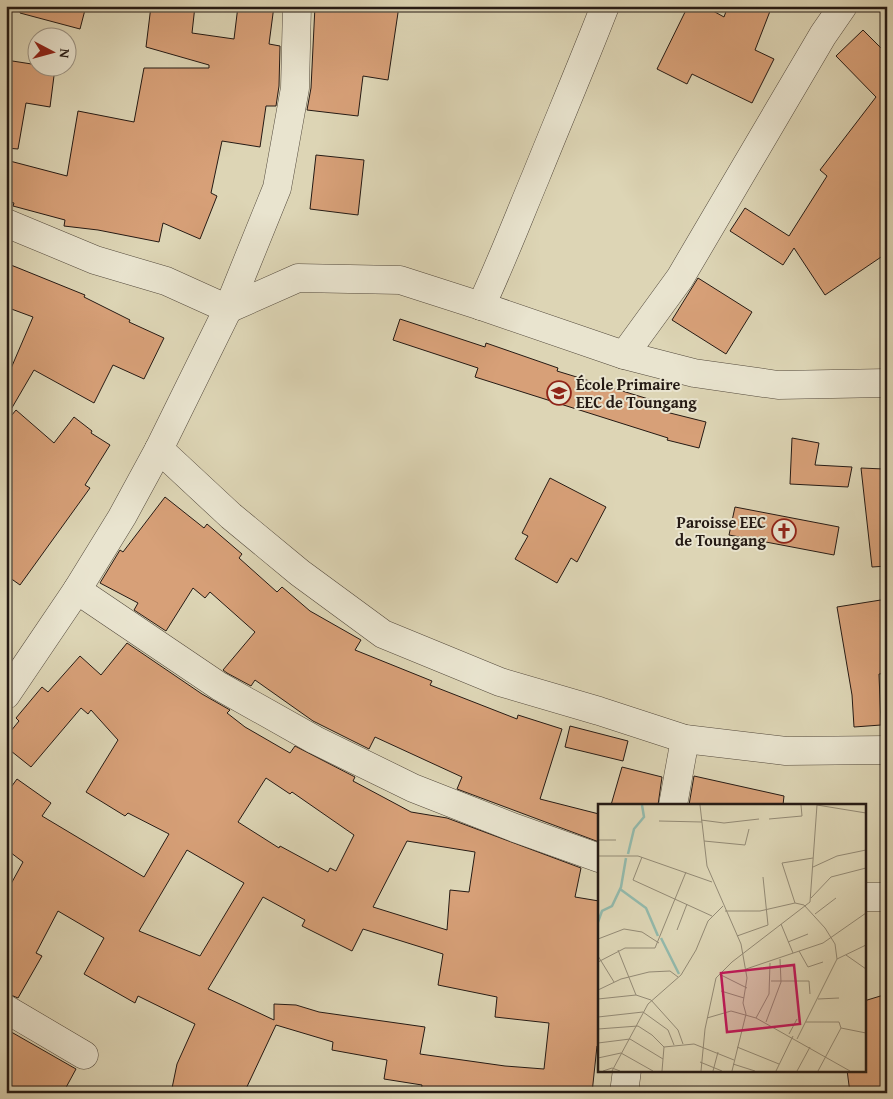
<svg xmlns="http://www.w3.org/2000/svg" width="893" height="1099" font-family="'Gentium Book Plus',serif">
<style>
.building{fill:#d7a078;stroke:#251a14;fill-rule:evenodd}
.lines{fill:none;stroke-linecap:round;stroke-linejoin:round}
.minor-casing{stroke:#53493c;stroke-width:29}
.minor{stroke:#e9e4cf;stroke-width:28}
.labels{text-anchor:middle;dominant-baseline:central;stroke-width:4;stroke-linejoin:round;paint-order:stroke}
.poi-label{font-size:16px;font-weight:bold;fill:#251a14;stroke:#e9e4cf;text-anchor:start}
.inset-river{fill:none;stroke:#93b9ab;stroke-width:2.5}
.inset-road{fill:none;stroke:#938a75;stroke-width:1}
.view{fill:#c2185b;fill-opacity:0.15;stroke:#c2185b;stroke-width:2.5}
.inset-edge{fill:none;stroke:#251a14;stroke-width:2.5}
</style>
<rect width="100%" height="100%" fill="#ddd5b5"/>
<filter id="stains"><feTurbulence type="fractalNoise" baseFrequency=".004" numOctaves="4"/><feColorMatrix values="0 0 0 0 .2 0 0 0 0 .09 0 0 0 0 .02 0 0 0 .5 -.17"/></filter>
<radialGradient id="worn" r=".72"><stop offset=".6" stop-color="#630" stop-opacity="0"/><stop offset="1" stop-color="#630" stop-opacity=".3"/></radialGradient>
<g class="building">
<path d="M21,6H86L80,29L20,13Z"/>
<path d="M151,6H195L192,33L234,39L238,6H274L269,44L280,46L279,86L276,106H266L260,147L222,141L211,193L217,196L200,239L163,223L159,242L98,230L64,226L65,220L13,206L14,203L6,201V160L67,176L78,111L134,122L144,68H209V65L146,47Z"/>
<path d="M315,6H399L388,80L363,76L358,116L307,110L311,88Z"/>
<path d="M688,6H704L724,17L728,6H772L755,50L774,59L752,103L692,74L687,84L657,69Z"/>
<path d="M863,30L887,54V253L825,295L794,248L783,265L730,231L745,208L789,236L827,176L820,170L876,97L836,56Z"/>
<path d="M6,60L38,65V68H55L50,107L26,103L18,149L6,148Z"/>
<path d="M316,155L364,160L358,215L310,209Z"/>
<path d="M6,263L85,295L84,297L130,320L129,322L164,338L144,379L113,365L94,403L34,370L6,418V380L33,317L6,307Z"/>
<path d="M698,278L752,312L726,354L672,320Z"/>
<path d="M400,319L485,347L486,343L558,368L557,371L668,405L666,412L706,422L699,448L667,440L668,438L475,377L478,368L393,340Z"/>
<path d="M16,410L54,443L74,417L92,431L91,433L110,445L85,485L90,488L20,585L6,575V422Z"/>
<path d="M792,438L819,443L815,465L852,467L848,487L790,484Z"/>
<path d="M861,468L884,469L887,478V566L872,567Z"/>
<path d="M550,478L606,507L577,562L571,558L557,583L515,559L528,536L522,533Z"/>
<path d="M165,497L204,528L207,524L242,554L239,558L277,592L282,587L310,611L361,640L355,650L432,681L430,685L517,719L518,715L562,729L540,799L599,814V842L457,789L462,777L375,737L369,749L313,721L255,680L251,686L227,673L223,670L255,632L210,592L205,598L193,588L166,631L134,610L138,603L100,583L120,550L123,552Z"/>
<path d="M735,507L839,527L834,555L729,535Z"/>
<path d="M887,599V673L879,674L881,725L854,727L852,695L837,607Z"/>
<path d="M127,643L202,694L230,710L227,713L245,727L290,753L295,746L355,777L353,781L411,812L447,818L581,868L575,897L599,901V1046H597L592,1093H421L422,1085L384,1079L387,1060L332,1050L333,1042L276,1025L244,1093H171L177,1064L195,1024L138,996L135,1003L84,974L104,938L58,911L36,953L42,956L18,998L6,993V893L23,862L6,849V794L17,779L51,803L42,816L144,877L169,834L128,813L125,816L86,792L118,740L91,710L88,714L81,708L31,767L6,747V737L19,721L16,718L42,687L48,692L80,656L101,675ZM266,778L290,794L292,792L354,835L336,871L330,868L328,872L280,846L279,848L238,822ZM407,841L475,852L469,892L450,890L447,930L373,907ZM187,850L244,883L200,956L139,931ZM263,897L305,920L302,926L352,951L363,929L443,954L438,985L497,997L495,1017L549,1023L544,1069L505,1066L420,1054L425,1027L319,1012L296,1005L274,1004V1020L208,989Z"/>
<path d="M570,726L628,741L623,761L565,747Z"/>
<path d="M622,767L662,777L658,805H611Z"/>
<path d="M694,776L784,796L783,805H689Z"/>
<path d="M887,994V1093H850L847,1070H864V1001Z"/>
<path d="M6,1029L76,1069L63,1093H6Z"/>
</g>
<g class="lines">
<g class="minor-casing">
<g id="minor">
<path d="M6,223L95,260L166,281L228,309L298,278L400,280L481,306L624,355L694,373L778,385L887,383"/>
<path d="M481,306C501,263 518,219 536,176C559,119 583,63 605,6"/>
<path d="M624,355L680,278L823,35L843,6"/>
<path d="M159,449L231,516L300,573L383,634L500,682L599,711L685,739L786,751L887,750"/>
<path d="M77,590L219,686L315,740L413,788L515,828L599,858"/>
<path d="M6,695L77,590L122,517L159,449L228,309L277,188L295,88L297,6"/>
<path d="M673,805L685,739"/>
<path d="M864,897H887"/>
<path d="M6,1009L84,1055"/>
<path d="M624,1093L627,1070"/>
</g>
</g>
<use href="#minor" class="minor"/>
</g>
<defs>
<g id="school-ring" transform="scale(1.25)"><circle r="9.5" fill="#e9e4cf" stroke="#8f2418" stroke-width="1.5"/><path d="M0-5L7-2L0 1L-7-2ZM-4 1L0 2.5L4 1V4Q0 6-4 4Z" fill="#8f2418"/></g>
<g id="church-ring" transform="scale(1.25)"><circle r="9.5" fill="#e9e4cf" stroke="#8f2418" stroke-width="1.5"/><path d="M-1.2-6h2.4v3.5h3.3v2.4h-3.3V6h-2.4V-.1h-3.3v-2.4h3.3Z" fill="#8f2418"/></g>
</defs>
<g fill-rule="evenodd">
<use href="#school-ring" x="559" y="393"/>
<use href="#church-ring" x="784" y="531"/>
</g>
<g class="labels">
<g class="poi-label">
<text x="576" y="384">École Primaire<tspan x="576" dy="18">EEC de Toungang</tspan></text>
<text x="766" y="522" text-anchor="end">Paroisse EEC<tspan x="766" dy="18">de Toungang</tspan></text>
</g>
</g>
<g transform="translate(598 804)">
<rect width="268" height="268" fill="#ddd5b5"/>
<path class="inset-river" d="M30,50L36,25L46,13L44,1M22,85L48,104L60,132M0,118L4,107L14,102L23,83L28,54M63,134L81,170"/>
<path class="inset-road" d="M102,1L109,62L143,140L149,174L145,199L148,210L134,267M219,1L268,9M171,15L204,12L203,1M103,16L126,19L161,15M61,17L104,18M0,36H18M106,37L147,41L151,25M0,52H40L114,78M44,53L35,76L114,112M215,63L239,52L268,46M213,94L233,73L268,64M197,99L184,59L215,54M127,107H162L197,99L206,101L227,124L237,140L239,155M217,110L238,94M183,120L195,149M79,126L89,100M139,132L170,121L165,73M0,135L26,125L44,128L61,139M190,138L210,130M20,146L38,191M201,147L210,163L225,158M248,151L268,165M0,152L16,178M0,158L27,144H57L88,68M148,165L225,139L268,109M121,170L149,184M173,177H211L212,190M0,186L23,175L51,168L72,167L80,173M123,187L146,194M0,195L38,191L53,196L80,226L85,240M220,195L241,194M0,213L45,208L70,226L76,241M109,214L133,207L158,214L252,267M158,214L171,190L172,159M168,218L183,178L182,155M208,218H241L243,224M0,225L40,222L54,231L66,243L64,267M191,230L199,215M199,235L239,155L268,141M0,239L32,235L65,255M66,243L96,240L136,256M139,243L181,260M0,254L23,249L55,267M102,258L124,267M135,260L157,267M5,267L14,264L22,267M14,267L50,200L83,171L98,146L110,117L125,102M103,267L107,225L118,174L134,158L212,98L219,1M115,267L120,248M178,267L195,232M199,267L212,243M220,267L243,224L268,229"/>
<path class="view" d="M196,161L202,220L129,228L123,169Z"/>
<rect width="268" height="268" class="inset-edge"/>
</g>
<rect width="893" height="1099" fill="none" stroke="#ddd5b5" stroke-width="25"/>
<rect x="8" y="8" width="878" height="1084" fill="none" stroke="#251a14" stroke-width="2.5"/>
<rect x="12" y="12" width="868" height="1074" fill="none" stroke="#251a14"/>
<g transform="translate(52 52) rotate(96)"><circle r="24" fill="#e9e4cf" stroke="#9b9384"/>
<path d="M0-4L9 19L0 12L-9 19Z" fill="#8f2418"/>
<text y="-8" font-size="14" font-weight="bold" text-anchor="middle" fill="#251a14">N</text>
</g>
<rect width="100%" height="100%" filter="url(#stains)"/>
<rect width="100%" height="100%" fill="url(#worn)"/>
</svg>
